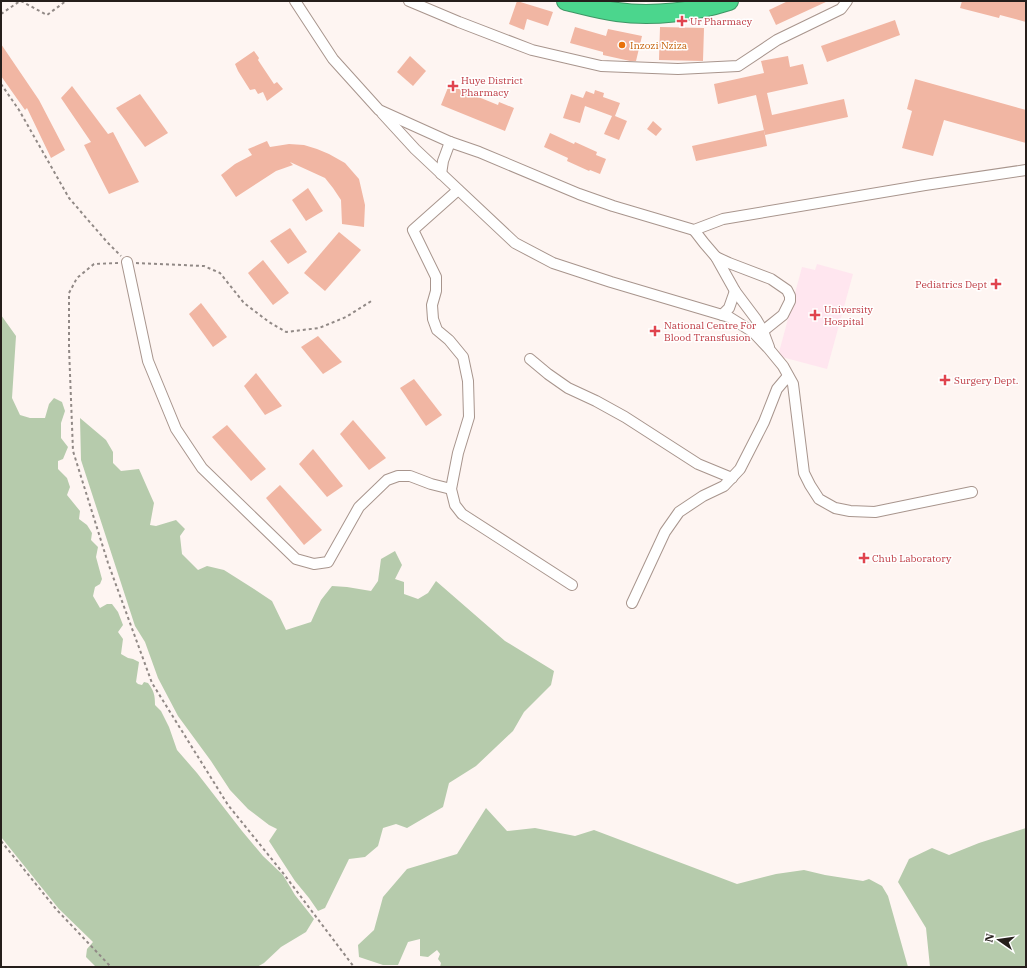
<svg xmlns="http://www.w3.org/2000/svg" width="1027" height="968" font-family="'IBM Plex Serif',serif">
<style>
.medical{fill:#ffe6ef}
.green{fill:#b6cbac}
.building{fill:#f1b6a3}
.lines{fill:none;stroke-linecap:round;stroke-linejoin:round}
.street-casing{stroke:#a8958d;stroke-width:12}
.highway-casing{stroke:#3e9665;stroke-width:20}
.path{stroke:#918986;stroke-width:2;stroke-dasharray:3 3;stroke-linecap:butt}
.street{stroke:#fff;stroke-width:10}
.highway{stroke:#4bd68d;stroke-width:18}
.health-dot{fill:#e0444e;stroke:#fff;stroke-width:1.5}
.food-dot{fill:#e8710a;stroke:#fff;stroke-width:1.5}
.labels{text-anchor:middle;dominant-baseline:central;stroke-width:3;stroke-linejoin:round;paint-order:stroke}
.health-label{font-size:10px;fill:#be3a42;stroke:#fff;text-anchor:start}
.food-label{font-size:10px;fill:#c56008;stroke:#fff;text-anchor:start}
</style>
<rect width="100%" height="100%" fill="#fef5f2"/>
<path class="medical" d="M817,264L853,274L827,369L778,356L802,267L815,270Z"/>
<g class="green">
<path d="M1,315L16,336L12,398L20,415L30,418H45L49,404L54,398L62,402L65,411L61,423V438L68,447L63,459L58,461V469L67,478L70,487L67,495L80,511L79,519L87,525L92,533L91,540L98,547L96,557L102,579L100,584L95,587L93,596L100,608L107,604H112L118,612L123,625L118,632L123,639L121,654L128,658L133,659L139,662L136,682L138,684L142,685L144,682L148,683C154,691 155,695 155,705L161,711L169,727L177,750L197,773L242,831L263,856L283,875L295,895L314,919L306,932L281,947L264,963L257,967H96L86,957L87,949L93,942L59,909L1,837Z"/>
<path d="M80,418L106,440L113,452V463L121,471L139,469L154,503L150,525L156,526L176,520L185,529L180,536L182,554L198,570L207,566L224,570L254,589L272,601L286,630L311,622L321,600L332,586L347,587L371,591L378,581L381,559L395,551L402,565L395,579L404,582V594L418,599L428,593L436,581L505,641L554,671L551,685L524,712L513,731L476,766L449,783L443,807L407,828L396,824L383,828L378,846L365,857L349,859L325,908L318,911L309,898L295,881L269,841L277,829L269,825L248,809L230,790L211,761L178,716L158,678L145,642L135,626L81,460Z"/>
<path d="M486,808L507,831L535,828L575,836L594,830L737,884L776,874L804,870L825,875L863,881L869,879L882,886L888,896L908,967H440L441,963L438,959L440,954L437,950L428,957L420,956V939L408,942L398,965H383L359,957L358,945L374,930L383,897L407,869L457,854Z"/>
<path d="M1026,828V967H930L926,928L898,882L909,859L932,848L949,855L979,843Z"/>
</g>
<g class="building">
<path d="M517,1L553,12L548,26L527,19L524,30L509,24Z"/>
<path d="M788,1H828L776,25L769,10Z"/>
<path d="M962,1H1026V22L1000,15L999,18L960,8Z"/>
<path d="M895,20L900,35L827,62L821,46Z"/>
<path d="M575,27L606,36L608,29L642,36L636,61H630L603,55V52L570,43Z"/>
<path d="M660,27L704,28L703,61L659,60Z"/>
<path d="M1,44L39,100L65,150L51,158L27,108L25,110L1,76Z"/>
<path d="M254,51L259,58L258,60L274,84L277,82L283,89L267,101L263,92L258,94L255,89L250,90L238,71L235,64Z"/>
<path d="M410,56L426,71L413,86L397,72Z"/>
<path d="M788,56L790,67L803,64L808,84L767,93L772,115L844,99L848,117L765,135L756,95L718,104L714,84L764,73L761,61Z"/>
<path d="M915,79L1026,110V143L944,120L933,156L902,148L912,111L907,109Z"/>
<path d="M449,85L498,105L499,102L514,108L505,131L441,105Z"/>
<path d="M72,86L108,134L113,132L139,182L109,194L84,145L91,142L61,98Z"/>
<path d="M595,90L604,93L603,97L620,103L615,116L627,121L619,140L604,134L612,116L585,106L580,123L563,118L571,94L583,98L586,91L594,94Z"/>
<path d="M140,94L168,133L145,147L116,108Z"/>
<path d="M653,121L662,129L656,136L647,129Z"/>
<path d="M764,130L767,146L696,161L692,146Z"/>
<path d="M550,133L574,144L575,142L597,152L596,155L606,159L600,174L590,170L589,171L567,161L568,158L544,147Z"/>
<path d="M267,141L270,147L289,144L304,145L317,149L329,154L345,163L359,179L365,205L364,227L342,224L341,200L333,188L325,178L290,162L293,165L276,171L236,197L221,175L235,164L252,155L248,149Z"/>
<path d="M308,188L323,211L306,221L292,200Z"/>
<path d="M290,228L307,252L288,264L270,241Z"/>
<path d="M339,232L361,250L325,291L304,273Z"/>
<path d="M263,260L289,293L273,305L248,273Z"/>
<path d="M201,303L227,337L213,347L189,314Z"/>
<path d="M318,336L342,362L323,374L301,347Z"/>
<path d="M256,373L282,406L265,415L244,386Z"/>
<path d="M414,379L442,415L426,426L400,388Z"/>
<path d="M353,420L386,458L369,470L340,434Z"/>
<path d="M227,425L266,469L251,481L212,437Z"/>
<path d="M313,449L343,486L327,497L299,464Z"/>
<path d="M280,485L322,530L304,545L266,498Z"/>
</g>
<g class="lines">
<g class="street-casing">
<g id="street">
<path d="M295,1L333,59L379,110L450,142L479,152L579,194L613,206L694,230L723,219L925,185L1026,170"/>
<path d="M409,1L459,22L532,50L601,66L678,69L738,66L777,40L841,9L847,1"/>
<path d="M382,113L415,149L515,243L553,263L611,282L729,317L753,332L769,349L783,366L793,384L804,473L810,485L819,499L835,508L850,511L875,512L972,492"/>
<path d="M441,174L443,161L450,142"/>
<path d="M458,190L413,230L436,277V291L432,305L433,319L437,330L449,340L463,357L468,381L469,417L458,453L451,489L455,505L462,514L572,585"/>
<path d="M694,230L704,243L716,257L735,291L756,319L763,331L769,347"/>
<path d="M716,257L729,263L771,279L787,290L790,296V301L783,315L763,331"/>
<path d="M127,262L148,361L176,429L202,468L296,559L314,564L328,562L359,507L387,480L398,476H410L431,484L451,489"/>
<path d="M722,315L729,308L735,291"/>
<path d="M530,359L548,374L568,388L596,401L625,417L698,464L732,478"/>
<path d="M632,603L665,532L679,512L703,496L724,486L740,469L764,422L777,389L788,376"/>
</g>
</g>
<g class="highway-casing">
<path id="highway" d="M566,1C583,5 600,10 617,12C652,17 695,12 729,1"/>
</g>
<g class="path">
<path d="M21,1L47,15L66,1"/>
<path d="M1,14L20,1"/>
<path d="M1,84L19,110L69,198L107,242L121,256"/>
<path d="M118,263L94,264L77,278L69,293V348L73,451L108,563L152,683L228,805L283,873L354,967"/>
<path d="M136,263L204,266L220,273L244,303L269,322L286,332L319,328L346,317L373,300"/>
<path d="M1,841L56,909L111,967"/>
</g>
<use href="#street" class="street"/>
<use href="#highway" class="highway"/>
</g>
<g class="health-dot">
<path d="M680 15h4v4h4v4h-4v4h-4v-4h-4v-4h4z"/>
<path d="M451 80h4v4h4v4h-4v4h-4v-4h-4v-4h4z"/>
<path d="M994 278h4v4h4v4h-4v4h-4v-4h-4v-4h4z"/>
<path d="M813 309h4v4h4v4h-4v4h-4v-4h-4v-4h4z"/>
<path d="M653 325h4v4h4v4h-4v4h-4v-4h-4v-4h4z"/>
<path d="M943 374h4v4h4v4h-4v4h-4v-4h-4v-4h4z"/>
<path d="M862 552h4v4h4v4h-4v4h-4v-4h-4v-4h4z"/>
</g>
<circle class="food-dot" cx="622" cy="45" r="4"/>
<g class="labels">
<g class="health-label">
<text x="690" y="21">Ur Pharmacy</text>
<text x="461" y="80">Huye District<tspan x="461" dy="12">Pharmacy</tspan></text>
<text x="987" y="284" text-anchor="end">Pediatrics Dept</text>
<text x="824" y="309">University<tspan x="824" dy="12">Hospital</tspan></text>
<text x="664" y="325">National Centre For<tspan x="664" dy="12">Blood Transfusion</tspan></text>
<text x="954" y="380">Surgery Dept.</text>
<text x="872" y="558">Chub Laboratory</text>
</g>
<g class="food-label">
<text x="630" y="45">Inzozi Nziza</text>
</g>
</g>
<rect width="1027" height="968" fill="none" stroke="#251e1b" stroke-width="4"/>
<g transform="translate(999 940) rotate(283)" stroke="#ffffff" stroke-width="3" paint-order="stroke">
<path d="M0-3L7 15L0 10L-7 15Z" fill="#251e1b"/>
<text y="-6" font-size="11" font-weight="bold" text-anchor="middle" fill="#251e1b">N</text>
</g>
</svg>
